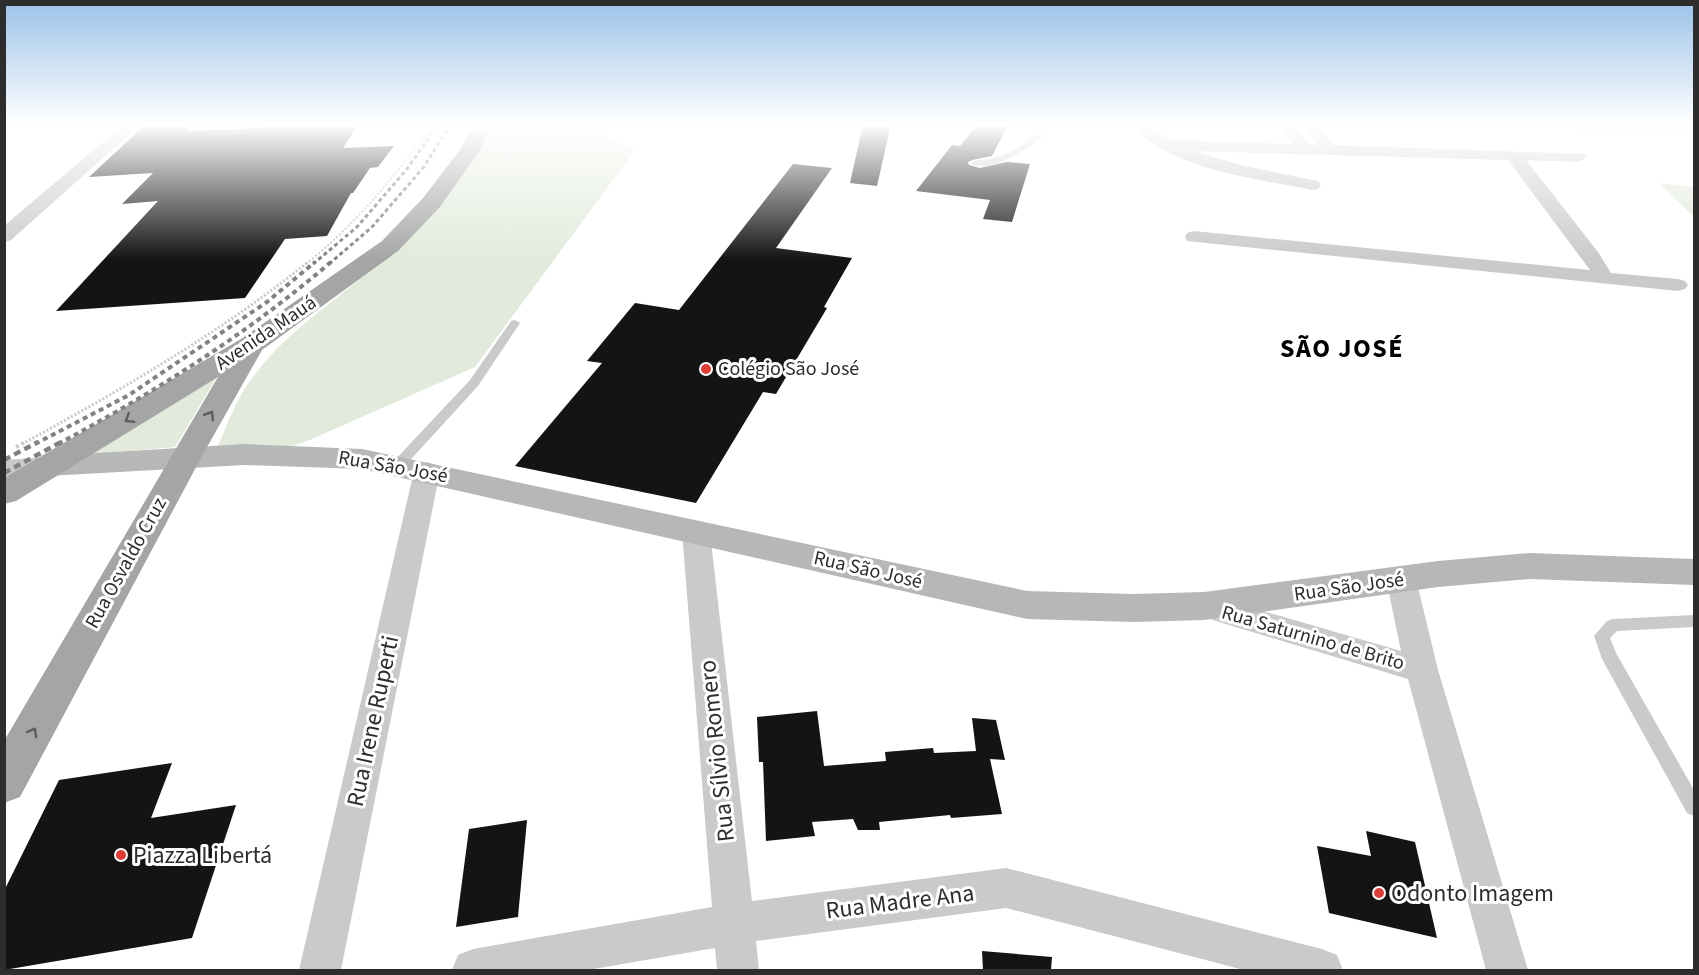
<svg xmlns="http://www.w3.org/2000/svg" width="1699" height="975" font-family="'Source Sans 3',sans-serif">
<style>
.green{fill:#e1eadb}
.building{fill:#141414}
.lines{fill:none;stroke-linecap:round;stroke-linejoin:round}
.path-far2{stroke:#cacaca;stroke-width:2;stroke-dasharray:2 2;stroke-linecap:butt}
.path-far1{stroke:#cacaca;stroke-width:3;stroke-dasharray:2 2;stroke-linecap:butt}
.path{stroke:#cacaca;stroke-width:4;stroke-dasharray:3 3;stroke-linecap:butt}
.lane{fill:#cacaca;fill-rule:evenodd}
.street{fill:#cacaca;fill-rule:evenodd}
.secondary{fill:#b7b7b7;fill-rule:evenodd}
.primary{fill:#a5a5a5;fill-rule:evenodd}
.rail-far2{stroke:#828282;stroke-width:3;stroke-dasharray:4 3;stroke-linecap:butt}
.rail-far1{stroke:#828282;stroke-width:4;stroke-dasharray:5 4;stroke-linecap:butt}
.rail{stroke:#828282;stroke-width:4.5;stroke-dasharray:7 4.5;stroke-linecap:butt}
.oneway{stroke:#5d5d5d}
.poi-dot{fill:#de3c35;stroke:#fff;stroke-width:2}
.labels{text-anchor:middle;dominant-baseline:central;stroke-width:6;stroke-linejoin:round;paint-order:stroke}
.street-label{font-size:20px;fill:#2d2d2d;stroke:#fff}
.poi-label{font-size:20px;fill:#2d2d2d;stroke:#fff;text-anchor:start}
.near-street-label{font-size:24px;fill:#2d2d2d;stroke:#fff}
.near-poi-label{font-size:24px;fill:#2d2d2d;stroke:#fff;text-anchor:start}
.district-label{font-size:26px;font-weight:bold;letter-spacing:1.5px;fill:#000;stroke:#fff}
</style>
<rect width="100%" height="100%" fill="#fff"/>
<g class="green">
<path d="M491,124H582L635,150L475,367L312,439L278,452L217,448C226,429 233,407 244,390C282,330 344,298 393,250C431,214 461,167 491,124Z"/>
<path d="M1659,183L1694,187V217Z"/>
<path d="M218,375L175,447L82,455Z"/>
</g>
<g class="building">
<path d="M146,124H194L186,131L262,128L266,124H298L296,126L359,124L343,148L394,146L378,167L370,168L353,193H351L327,236L285,239L245,298L56,311L158,201L122,204L153,173L89,177Z"/>
<path d="M863,124H891L877,186L850,183Z"/>
<path d="M978,124H1009L992,156L972,160L968,162L969,165L980,168L1007,162L1030,164L1012,222L983,219L990,200L916,191L952,145L960,146Z"/>
<path d="M793,164L832,168L776,248L852,258L824,307L827,308L776,394L763,392L696,503L515,466L602,363L587,361L635,303L679,310Z"/>
<path d="M817,711L824,766L886,761L885,752L933,748L934,753L976,751L972,718L996,720L1005,760L990,759L1002,814L951,818L950,815L879,822L880,830H858L853,819L812,822L815,836L766,841L763,762H759L757,717Z"/>
<path d="M172,763L151,818L236,805L192,938L4,970V891L59,780Z"/>
<path d="M527,820L518,917L456,927L469,829Z"/>
<path d="M1366,831L1415,842L1437,938L1329,913L1317,846L1371,856Z"/>
<path d="M982,951L1052,957L1051,970H983Z"/>
</g>
<g class="lines">
<path class="path-far2" d="M306,264C356,224 396,175 434,124"/>
<path class="path-far1" d="M22,444C121,390 220,333 308,262"/>
<path class="path" d="M16,447L25,442"/>
<g class="lane">
<path d="M1047,124H1055C1041,141 992,177 970,163C976,159 986,160 993,158C1014,153 1033,139 1047,124Z"/>
<path d="M515,320L520,323L478,386L403,468H393L391,465L393,462L470,380L511,321Z"/>
<path d="M1694,615V627L1617,631L1610,638L1616,653L1694,790V816L1687,813L1602,659L1594,636L1607,621L1613,619Z"/>
</g>
<g class="street">
<path d="M124,124H141L11,240L4,242V226Z"/>
<path d="M1132,124H1149L1170,140L1293,144L1278,124H1294L1310,144L1317,145L1301,124H1317L1334,145L1585,154L1587,157L1579,162L1526,160L1598,252L1611,273L1678,279L1685,281L1688,285L1685,289L1678,291L1187,241L1185,237L1187,233L1194,231L1590,270L1508,160L1193,151L1245,166L1318,181L1321,185L1318,189L1312,190C1260,179 1165,169 1132,124Z"/>
<path d="M1561,124H1694V132L1569,129Z"/>
<path d="M48,457L57,460L61,466L57,472L4,478V460Z"/>
<path d="M427,462L436,465L440,471L341,970H299L414,471L418,465Z"/>
<path d="M696,522L706,525L710,532L752,901L1006,868L1322,949L1337,955L1343,970H1244L1006,908L756,941L759,970H717L715,948L588,970H452L458,955L473,949L712,907L682,532L686,525Z"/>
<path d="M1401,568L1412,571L1416,579L1438,670L1528,970H1486L1408,679L1193,614L1189,606L1193,598L1204,594L1401,651L1386,579L1390,571Z"/>
</g>
<path class="secondary" d="M244,444L362,449L1027,591L1134,594L1204,592L1438,561L1529,553L1694,559V585L1529,579L1438,587L1204,620L1134,622L1027,619L362,469L244,465L48,476L37,473L32,466L37,459L48,456Z"/>
<path class="primary" d="M475,124H493L478,153L439,208L398,251L262,350L202,456L20,797L4,803V741L218,377L16,501L4,504V478L241,339L382,241L423,198L459,151Z"/>
<g class="rail-far2">
<path d="M313,264L357,227L407,169L438,124"/>
<path d="M329,264L372,227L423,168L451,124"/>
</g>
<g class="rail-far1">
<path d="M35,444L129,395L267,302L315,262"/>
<path d="M58,444C155,392 247,334 331,262"/>
</g>
<g class="rail">
<path d="M4,460L38,442"/>
<path d="M4,473L61,442"/>
</g>
</g>
<defs><path id="oneway-chevron" d="M-2-3.5L2.5 0L-2 3.5" fill="none" stroke-width="1.6" stroke-linecap="round" stroke-linejoin="round" transform="scale(1.5)"/></defs>
<g class="oneway">
<use href="#oneway-chevron" transform="translate(210 415) rotate(-59)"/>
<use href="#oneway-chevron" transform="translate(129 419) rotate(148)"/>
<use href="#oneway-chevron" transform="translate(33 732) rotate(-61)"/>
</g>
<linearGradient id="sky" x2="0" y2="1"><stop stop-color="#9bc2e8"/><stop offset="0.48" stop-color="#fff"/><stop offset="1" stop-color="#fff" stop-opacity="0"/></linearGradient>
<rect width="1699" height="260" fill="url(#sky)"/>
<g class="poi-dot">
<circle cx="706" cy="369" r="6"/>
<circle cx="121" cy="855" r="6"/>
<circle cx="1379" cy="893" r="6"/>
</g>
<g class="labels">
<g class="street-label">
<text transform="translate(266 333) rotate(-34)">Avenida Mauá</text>
<text transform="translate(393 467) rotate(10)">Rua São José</text>
<text transform="translate(126 563) rotate(-61)">Rua Osvaldo Cruz</text>
<text transform="translate(868 570) rotate(13)">Rua São José</text>
<text transform="translate(1349 587) rotate(-8)">Rua São José</text>
<text transform="translate(1313 638) rotate(16)">Rua Saturnino de Brito</text>
</g>
<g class="poi-label">
<text x="718" y="369">Colégio São José</text>
</g>
<g class="near-street-label">
<text transform="translate(373 721) rotate(-78)">Rua Irene Ruperti</text>
<text transform="translate(717 751) rotate(-96)">Rua Sílvio Romero</text>
<text transform="translate(900 902) rotate(-7)">Rua Madre Ana</text>
</g>
<g class="near-poi-label">
<text x="133" y="855">Piazza Libertá</text>
<text x="1391" y="893">Odonto Imagem</text>
</g>
<g class="district-label">
<text x="1342" y="348">SÃO JOSÉ</text>
</g>
</g>
<rect width="1699" height="975" fill="none" stroke="#2d2d2d" stroke-width="12"/>
</svg>
